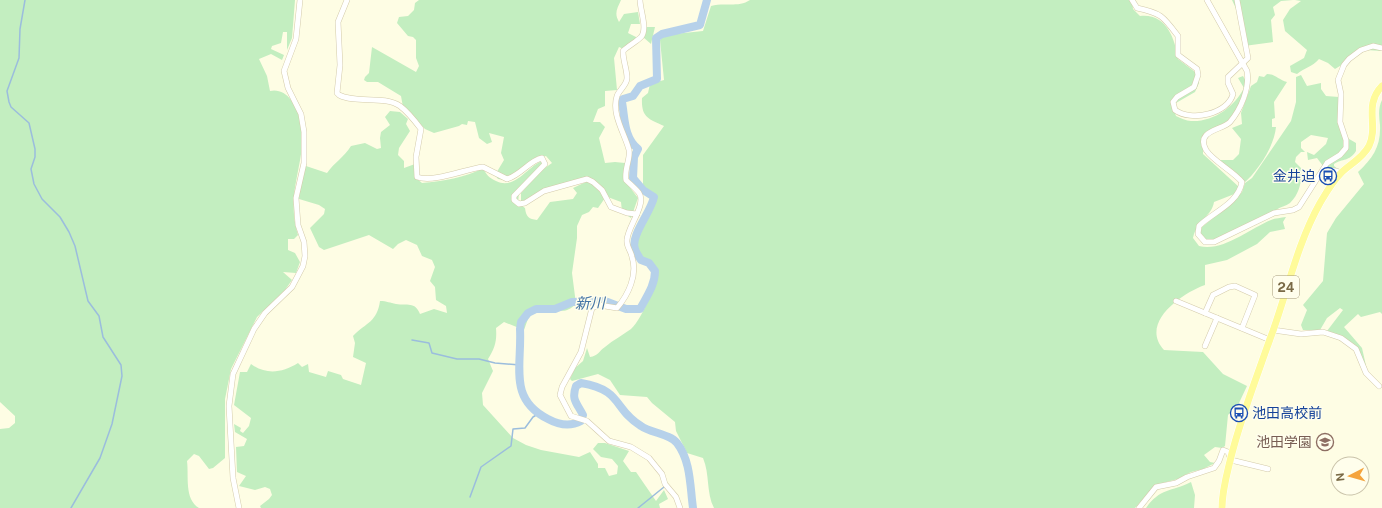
<svg xmlns="http://www.w3.org/2000/svg" width="1382" height="508" font-family="'Public Sans','Noto Sans JP',sans-serif">
<style>
.green{fill:#c3eec0}
.lines{fill:none;stroke-linecap:round;stroke-linejoin:round}
.stream{stroke:#9bbddd;stroke-width:1.5}
.river{stroke:#b6d1ea;stroke-width:8}
.minor-casing{stroke:#d4cbab;stroke-width:6}
.major-casing{stroke:#fff;stroke-width:8}
.minor{stroke:#fff;stroke-width:5}
.major{stroke:#fffb9a;stroke-width:7}
.labels{text-anchor:middle;dominant-baseline:central;stroke-width:3;stroke-linejoin:round;paint-order:stroke}
.shield{fill:#fffeec;stroke:#a29678;stroke-width:1}
.shield-label{font-size:13px;font-weight:bold;fill:#7a6a46}
.transit-label{font-size:14px;fill:#164399;stroke:#fffeec;text-anchor:end}
.education-label{font-size:14px;fill:#785e54;stroke:#fffeec;text-anchor:end}
.water-label{font-size:15px;font-style:italic;fill:#4575a6;stroke:#fffeec}
</style>
<rect width="100%" height="100%" fill="#fefde4"/>
<g class="green">
<path d="M0,0H295L292,38L287,50V32H283L281,43L272,46L271,49L284,55L282,60L271,54L259,59L267,76L270,91C278,89 286,93 291,100C313,130 297,164 294,196C293,209 294,223 298,235L294,239H288V250L295,253L300,262L296,273L283,272L292,280L285,290L257,317L231,369L225,399V458L213,468L209,469L199,456L194,454L187,461C189,476 184,499 199,508H0V429L9,428L15,423V416L0,402Z"/>
<path d="M419,0H621C617,9 614,13 619,22L624,14L638,12L640,24H631L628,33L638,38L626,50L619,47L614,58L617,90L605,91V106L598,109L593,122H600L605,127L599,138L605,163L615,162L625,163V181L638,198L631,218L622,212L621,202L605,196L591,178C567,179 542,194 521,204V193L542,170L552,163L546,156L542,157L505,180L498,179L495,175L504,160L501,153L504,137L489,133L492,142L487,144L479,138L475,122L468,121L467,125L462,124L459,126L434,133L425,129L403,107L401,96L378,82H367L364,80L365,77L369,73L372,47L416,72L419,66L416,58V40L413,37L408,36L397,23L399,17L408,16L414,10L415,3Z"/>
<path d="M750,0H1132L1133,9L1140,16C1166,13 1175,38 1178,59L1195,72L1199,83L1195,92L1176,103L1174,110L1176,116C1181,118 1186,121 1191,121C1214,122 1234,107 1244,88L1238,78L1243,76L1248,85L1229,126C1209,133 1204,131 1203,154L1239,187L1237,193L1214,202C1212,216 1197,220 1193,238L1199,246C1223,252 1249,229 1271,220C1275,218 1281,218 1286,217L1283,222L1285,229L1270,232L1257,244L1227,260L1205,265V285C1182,293 1139,323 1164,350L1203,352L1223,374L1247,386L1239,403L1228,415L1225,446L1222,448L1215,447L1204,455L1210,462L1215,463L1203,469L1191,472L1178,479L1155,485L1135,508H714C706,493 710,474 703,458L687,453L676,431L675,422L652,403L647,397L620,395L610,380L598,374L572,381L570,379L575,368L583,361L587,348L590,357C598,356 599,351 605,347C613,340 623,335 631,329C643,318 655,285 658,270C651,262 638,259 633,251C624,236 653,212 651,194L643,187V155L664,126C648,119 641,117 642,98L648,93L650,84L664,80L660,40L665,35L703,31L711,6C724,2 738,8 750,0Z"/>
<path d="M1232,0H1293L1281,1L1273,7L1275,15L1271,20L1273,42L1244,46L1238,13Z"/>
<path d="M1295,0H1382V51L1366,50L1335,69L1328,63L1319,59C1312,67 1304,68 1297,74L1291,72L1290,66L1304,58L1307,50L1285,31L1283,20L1290,9L1301,1Z"/>
<path d="M646,27H655L651,44L643,37Z"/>
<path d="M1267,74C1275,74 1279,80 1287,82L1274,102L1275,118L1272,119V127H1276C1274,147 1258,171 1243,184L1216,160H1233L1239,154L1241,139L1232,128L1242,124L1241,113L1251,86L1257,82L1259,76L1264,77Z"/>
<path d="M1301,75L1307,86L1321,83V89L1326,96L1339,97L1342,130L1344,136L1356,143V151C1349,162 1343,158 1334,164V166L1338,169L1325,180L1319,179L1323,166L1317,158L1308,160L1307,152L1314,155L1326,144L1328,138L1311,135L1301,142V148L1305,152H1301L1296,157L1295,162L1301,168C1302,181 1300,193 1290,203C1286,206 1280,207 1276,210C1255,223 1231,240 1205,240L1200,234L1202,227L1229,205L1242,192L1245,183L1252,178L1291,121L1296,102V77Z"/>
<path d="M1382,100V314L1380,312L1361,317L1358,314L1344,327L1362,348L1367,370C1358,343 1350,344 1327,331L1343,310L1340,308L1327,318L1320,330H1303L1301,325L1307,310L1303,305L1323,281L1327,233L1336,218L1364,184L1358,172C1373,158 1381,146 1380,125C1379,116 1378,108 1382,100Z"/>
<path d="M390,111L400,112L408,119L406,124L410,131L399,148L398,155L404,161V168L415,164L416,178L422,183C443,181 465,178 483,168C486,174 489,178 496,181C517,191 528,163 546,160L544,164L519,192L518,203L525,208C526,217 529,219 537,220L550,202L573,199L577,193L573,188L588,181L591,182L605,198L598,208L593,207L589,212L582,215L577,226V238L572,273L576,304C562,317 558,308 543,305L538,312L529,316L524,330L504,322L496,328C497,341 495,348 488,359L493,371L482,393L483,405L513,438L526,445L541,450L579,457L590,452L598,464V468H605L609,476L617,474L618,466L612,459L601,457L593,449L598,443H605L629,451L623,461L631,472H636L656,501L664,490L668,499L659,504L660,508H261L260,506L269,499L272,495L270,489L265,487L255,490L239,486L246,476L237,472L236,447L244,446L247,439L235,432L234,424L241,428L240,431L243,433L249,426L251,418L234,405L240,372H247L251,364C266,375 282,373 298,363L302,367L308,364L309,372L326,377L328,371L341,375L343,379L361,385L366,363L353,357L355,343L353,336C367,322 377,322 380,301C387,301 390,303 396,304C407,306 415,301 420,314L434,309L447,313L446,306L436,300L435,287L430,281L435,267L432,260L422,256L417,245L406,240L398,244L393,249L369,235L324,250L319,247L310,228L324,214L325,209L319,205L299,199L300,185L306,166L327,173C334,163 344,157 351,146L365,143L377,149L381,148L380,138L381,132L390,125L385,117Z"/>
<path d="M1191,482L1195,495L1194,508H1146C1160,488 1171,492 1191,482Z"/>
</g>
<g class="lines">
<g class="stream">
<path d="M25,0L20,29L19,58L7,91L9,102L11,107L29,123L35,149V157L31,169L34,184L42,199L60,217L69,232L75,246L88,301L99,316L103,337L121,365L122,376L112,424L100,458L71,508"/>
<path d="M412,340L429,343L432,353L457,359H479L495,363L520,365"/>
<path d="M470,497L481,467L511,446L513,429L525,428L533,417L538,414"/>
<path d="M638,508L664,487"/>
</g>
<path class="river" d="M693,508C690,487 691,461 677,443C670,434 651,433 641,426C613,409 623,390 581,383L576,386C571,400 577,403 583,415L581,421C570,427 559,425 548,419C508,399 522,366 520,329L521,322L528,313L536,309H555L572,302L605,301L626,309H640C647,296 655,285 655,271L649,263L641,260C639,257 636,253 635,249C630,236 651,212 654,197L643,190L633,178L634,157L638,149C624,138 625,119 622,102L623,99L633,96L640,86L657,79L656,38L662,34L700,25L707,0"/>
<g class="minor-casing">
<g id="minor">
<path d="M347,0L338,22L340,65L337,93L339,95C356,104 384,95 400,106C408,112 415,121 421,129L416,157L417,177C434,183 465,169 483,167L507,179C521,175 530,160 542,158L545,164L514,196V200L519,204L525,203L544,191L587,179L593,182L602,190L611,207L627,213L637,214"/>
<path d="M640,0C640,10 648,29 641,37C636,42 628,46 623,51C623,61 627,69 627,78C627,85 619,90 617,96C611,114 625,134 629,150C631,157 624,170 626,180C630,184 636,189 639,193C647,204 627,228 627,240C626,246 631,251 632,257C638,275 628,295 617,308L599,305L592,308L581,352L562,387L560,395L571,416L587,421L609,441L631,447L649,458L662,474L665,484L676,497L680,508"/>
<path d="M1132,0L1137,8C1161,13 1163,16 1178,36V55L1197,69L1198,75L1194,87L1177,97L1173,102L1175,110C1191,122 1228,114 1233,94L1228,83V77L1248,58L1237,0"/>
<path d="M1207,0L1247,71C1250,88 1241,109 1230,122C1223,130 1195,130 1206,150C1213,161 1233,171 1242,182C1238,204 1213,212 1199,226L1198,234L1205,242H1214L1274,213L1293,210L1299,207L1327,163L1340,155L1346,148V140L1340,122L1341,94L1338,80L1344,65L1349,59L1361,50L1373,46L1382,48"/>
<path d="M1321,175C1328,171 1333,168 1341,173"/>
<path d="M1176,301L1270,340"/>
<path d="M1205,313L1213,295L1229,287L1235,286L1255,295L1242,328"/>
<path d="M1273,330L1301,334L1323,332L1341,338L1356,349L1366,373L1379,386"/>
<path d="M1205,346L1217,318"/>
<path d="M239,508L233,478L229,406L233,374L254,329L265,313L292,287L303,266L305,256L304,242L298,225L296,198L304,163V132L301,114L288,88L284,71L296,39L300,0"/>
<path d="M1139,508L1156,487L1176,483L1187,477L1214,468L1219,461L1223,450L1228,452L1231,460L1268,469"/>
</g>
</g>
<g class="major-casing">
<path id="major" d="M1222,508C1222,490 1227,474 1231,457C1241,417 1256,379 1270,339C1287,294 1296,246 1320,203C1326,193 1332,182 1341,173C1350,164 1362,159 1369,146C1379,125 1363,106 1382,86"/>
</g>
<use href="#minor" class="minor"/>
<use href="#major" class="major"/>
</g>
<defs>
<g id="bus-ring" transform="scale(0.9)"><circle r="9.5" fill="#fffeec" stroke="#1a4fb4" stroke-width="1.5"/><path d="M-5-6H5V4H4V6H2V4H-2V6H-4V4H-5ZM-3.5-4V0h7V-4ZM-3.5 1.2v1.5H-2V1.2ZM2 1.2v1.5H3.5V1.2Z" fill="#1a4fb4"/></g>
<g id="school-ring" transform="scale(0.9)"><circle r="9.5" fill="#fffeec" stroke="#8d6e63" stroke-width="1.5"/><path d="M0-5L7-2L0 1L-7-2ZM-4 1L0 2.5L4 1V4Q0 6-4 4Z" fill="#8d6e63"/></g>
</defs>
<g fill-rule="evenodd">
<use href="#bus-ring" x="1328" y="176"/>
<use href="#bus-ring" x="1239" y="413"/>
<use href="#school-ring" x="1325" y="442"/>
</g>
<g class="labels">
<rect class="shield" x="1273" y="276" width="26" height="22" rx="3"/>
<g class="shield-label">
<text x="1286" y="287">24</text>
</g>
<g class="transit-label">
<text x="1315" y="176">金井迫</text>
<text x="1252" y="413" text-anchor="start">池田高校前</text>
</g>
<g class="education-label">
<text x="1312" y="442">池田学園</text>
</g>
<g class="water-label">
<text transform="translate(590 303) rotate(-1)">新川</text>
</g>
</g>
<g transform="translate(1350 476) rotate(264)"><circle r="19" fill="#fffeec" stroke="#cac3aa"/>
<path d="M0-3L7 15L0 10L-7 15Z" fill="#f5a43c"/>
<text y="-6" font-size="11" font-weight="bold" text-anchor="middle" fill="#7a6a46">N</text>
</g>
</svg>
